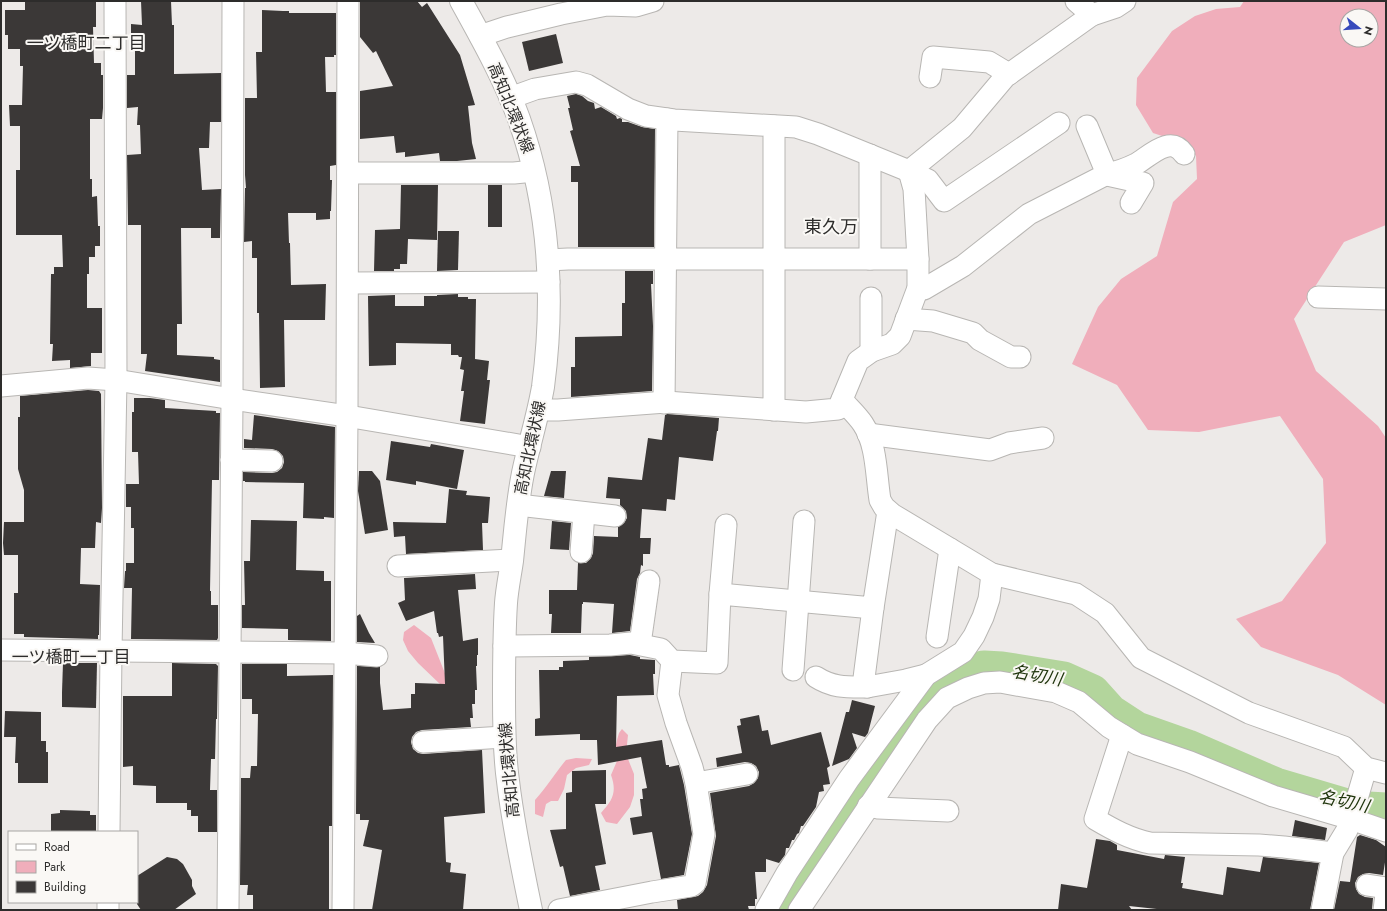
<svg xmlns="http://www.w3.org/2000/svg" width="1387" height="911" font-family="Jost,'Noto Sans JP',sans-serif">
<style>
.green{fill:#f0aebb;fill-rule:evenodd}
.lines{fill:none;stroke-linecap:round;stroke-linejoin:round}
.river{stroke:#b3d59c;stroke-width:33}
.building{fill:#3b3837}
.minor-casing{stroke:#b8b6b3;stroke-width:23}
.major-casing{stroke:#b8b6b3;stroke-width:24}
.minor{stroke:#fff;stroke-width:21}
.major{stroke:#fff;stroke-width:22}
.labels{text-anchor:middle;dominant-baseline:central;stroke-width:4;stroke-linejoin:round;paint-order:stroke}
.street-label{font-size:16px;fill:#2d2c2b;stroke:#faf8f5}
.neighbourhood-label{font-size:17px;fill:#2d2c2b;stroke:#faf8f5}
.water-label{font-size:17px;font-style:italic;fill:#1e340b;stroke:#faf8f5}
.quarter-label{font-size:18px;fill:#2d2c2b;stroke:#faf8f5}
</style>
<rect width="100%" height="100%" fill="#edeae8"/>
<g class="green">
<path d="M1244,1H1386V225L1344,242L1294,319L1316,371L1378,426L1386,438V705L1338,675L1261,647L1236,619L1282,601L1326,543L1323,479L1280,416L1199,432L1148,430L1117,385L1072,364L1098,307L1121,279L1157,256L1173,202L1197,179L1196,156L1187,144L1153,133L1136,105L1137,78L1172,31L1195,16L1216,9L1240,7ZM1347,16H1371V40H1347Z"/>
<path d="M414,625L431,638L446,676L460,688L442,686L418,663L408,651L403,640L404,632Z"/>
<path d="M622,729L628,735L626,754L634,774V795L630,807L617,824L606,822L601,813C613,800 617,792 611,775L617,761L615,749L617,740L619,733Z"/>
<path d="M576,758L592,759L589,765L576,768L567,775L564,789L558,801H551L546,804L543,817L535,814V800C547,787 555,773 566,760Z"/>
</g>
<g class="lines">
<path class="river" d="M781,910L794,886L918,708L947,678L965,671L984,667L1002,668L1064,678L1093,691L1111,711L1137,728L1188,746L1276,784L1347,805L1368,808L1386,809"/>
</g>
<g class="building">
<path d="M96,1V27H93L94,63H101V75H103V108L102,119H90V179H92V197L97,196L98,226H100V246H95V257H89V274H87V308H102V353H91V366L70,368V360L52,361L53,344H50L51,274H54V267H63L62,235H16V170H20V126H10L9,105H22L23,66H20V49H8V35H5V10H25V2Z"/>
<path d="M141,1H171L172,25H174V74L221,73V122H210L209,148H199L202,190L221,189L220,238H211V228H181L182,324H177V355L214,357V359L220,360V382L145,371L147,354H141V225H128L127,155L141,154L140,125H137L138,107L127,108V75H135V45H131V24L142,25Z"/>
<path d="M360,1H417L422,7L427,3L460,55L475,105L468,106L472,143L476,159L457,161H440L439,153L405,157V152L396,153L394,136L360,139V91L393,86L376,51L373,53L360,37Z"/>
<path d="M262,10L283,11H289V13H336V55H334V57H325L326,92H336V165L330,166V180H332L331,211H330V219L316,220V213H288L289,243H290L291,285L326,284L325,320H284L285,387L260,388L259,313H257V258H252V241L244,242L245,188H246L245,175V98H257L256,52H262Z"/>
<path d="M556,34L563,63L529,71L522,42Z"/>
<path d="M576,94L582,96L588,101L594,103L595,109L601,107L616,116L617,119L620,118L622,119V122H628L642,127L655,129L654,247H578V182H571V166H580L570,131L573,130L568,108H570L567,96Z"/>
<path d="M401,185H438L437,240L408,239L407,264H400V269H394V271H374L375,230L400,229Z"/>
<rect x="488" y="185" width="14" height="42"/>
<path d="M438,231H459L458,270L437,271Z"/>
<path d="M625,271H653V284H651L653,326L652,391L571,397V367H575V337L622,336V303H625Z"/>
<path d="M458,294V297H468V299H476L475,359L489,361L487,380H490L485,424L460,421L464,391H461L464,370L460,369L462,357H459L458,355H451V344L396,343V365L369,366L368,296L395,295V306H424V296H437V295Z"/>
<path d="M88,390L99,391L101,394L102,508L101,523L96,522L95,548H81L80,584L100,585L99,635H98V639L24,637V634H14V593H18V555H4L3,543L4,522H24V490L18,469V417H20V396Z"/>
<path d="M134,398H150L165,400V408L216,411V413H220L219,480H212L210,591H211V605H218V638L217,640L131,639L132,588H124L125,571H126V563H134V528H131V507H126V484H139L138,452H132V412H134Z"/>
<path d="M667,414L719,418L718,431H717L713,461L679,457L675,500L667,499L666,511L642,509L640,538H651L650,554H643V566L641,565L640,573L637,579L630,631L612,633L614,604L583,602V604H582L581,633H551L552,614H549V590H577L578,563H586L591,558L593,553L594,536L618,537V527L624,523L627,518L626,511L620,505V499L606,498L608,477L642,480L648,438L662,440L665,415Z"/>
<path d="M254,415L335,427L334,518L324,517V519L303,518L304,483L245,482V481H243V472L272,473L277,472L282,468L284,462L283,456L278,451L272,449L244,448V439L252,440Z"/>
<path d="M391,441L430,447L431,444L464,450L457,489L416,481V485L386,480Z"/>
<path d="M359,471H372L380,481L388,530L365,534L358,491Z"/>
<path d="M551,471H566L564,498L544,496Z"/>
<path d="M449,489L467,491L466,495L490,497L488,523H482L483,550L406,554L405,536L394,537L393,522L446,523Z"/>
<path d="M251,520L297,521L296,570L324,571V581H331V641L288,640V629L242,628V605H245L244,561H250Z"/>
<path d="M552,521L571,523L569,550L550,549Z"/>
<path d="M475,574L476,589L458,590L463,641L478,638V655H477V666H476L477,690H475V704H472L473,718H470L471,727L422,730L416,732L412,737L411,742L413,749L418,753L423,754L482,750L485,813L444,817L446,862L451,863L450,872L466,874L463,910H372L382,850L363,846L369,820H360V814H356L357,666L380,667V683L383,710L411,708V694H415V683L445,684L443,636L439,637L438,633H437L434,611L406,621L398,603L405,600L404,578Z"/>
<path d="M360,614L369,633L375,643L357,642V616Z"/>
<path d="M630,655L640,657V659L655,660V674H653L654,695L617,696L616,747L662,740L666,765H669V767L679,765L684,785L692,834L684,875L661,879L652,832L633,835L630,818L642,816L640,799H643L642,789L647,788L641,757L598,765L597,740H580V734L535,736V719L540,718L539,670H559V667H563V661L589,660V657Z"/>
<path d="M63,663H97L96,708L62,707V692Z"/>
<path d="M172,663L216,664L218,666L217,719H216L215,759H211L210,790H217V832H198V816H191V810H187V803H156V786L133,785V766L123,767V696H172Z"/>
<path d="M242,664H287V676L333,675L332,826H329V910H253V895H247L248,885H240L241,778H250L251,766H257L258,714H252V699H242Z"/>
<path d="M852,700L875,706L868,733L865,737L852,733L857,748L849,759L832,766L846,712H849Z"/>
<path d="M5,711L41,712V741H46V752H48V783H18V763H15L16,737H4Z"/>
<path d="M759,715L762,731L768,730L771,745L821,732L830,766L827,768L830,784L823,785L824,791L819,792L816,807L803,826H801L799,833L797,834L794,840H792L789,848H786L785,855L779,863L766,859V872H755L757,899H755V906H748L749,910H678L677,900L698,896L703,892L707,885L716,836L710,793L749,786L754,783L758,778L759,772L756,766L751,763L745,762L717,767L716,758L742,753L737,726L741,725L740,719Z"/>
<path d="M606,770V804H595L606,864L595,866L600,890L570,896L563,866L560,867L550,830L566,829V793L572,792V771Z"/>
<path d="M60,810L90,811V815H96V832H51V814L60,813Z"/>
<path d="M1295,820L1327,828L1325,840L1292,836Z"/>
<path d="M1360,835L1376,840L1386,847V856L1383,875L1369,873L1363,874L1358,877L1355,883L1356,889L1359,894L1365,897L1373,898L1372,910H1334L1340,881L1350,882L1357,837Z"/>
<path d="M1096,839L1110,841L1117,845V850L1164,859L1165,855L1185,857L1181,883H1183L1182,888L1223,895L1227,867L1260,872L1263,857L1319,863L1310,910H1166L1129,906L1132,910H1058L1061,884L1087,888Z"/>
<path d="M167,857L177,859L183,864L192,880V886L196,894L174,910H141L137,904V876Z"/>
</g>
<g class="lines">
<g class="minor-casing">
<g id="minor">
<path d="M1076,1L1092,15"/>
<path d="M480,36L507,27L561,14L607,5L636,6L653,1"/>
<path d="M930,77L933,57L989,62L1009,74"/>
<path d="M510,98L535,89L576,82L587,85L628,109L646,116L674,120L796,127L818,134L909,171L928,180L944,201L1059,123"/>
<path d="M909,171L962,128L1005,77L1092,15L1116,7L1125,1"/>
<path d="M348,173H514L534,171"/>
<path d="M1107,174C1117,172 1126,169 1136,164C1150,156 1170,134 1184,154"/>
<path d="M1107,175L1143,183L1131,203"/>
<path d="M870,259V155"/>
<path d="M548,260L568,259H918"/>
<path d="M348,283L549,282"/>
<path d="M918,288L924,289L963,266L1029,214L1107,174L1087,126"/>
<path d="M1318,297L1386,299"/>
<path d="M871,298V345L872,351"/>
<path d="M906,319L933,321L973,333L980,340L1011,357H1020"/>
<path d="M1,386L88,378L116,380L232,399L347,416L530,447"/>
<path d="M842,400C849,408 857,415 863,424C877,445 876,475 880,500L884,507L892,514L992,574L1076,594L1105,613L1141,658L1249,713L1344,747L1366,768L1386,773"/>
<path d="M664,403L667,119"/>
<path d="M539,410H558L666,402L806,412L838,409L858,361L872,351L892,344L900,336L918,288V259L914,189L909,171"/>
<path d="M774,410V126"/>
<path d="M868,434L990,450L1009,443L1043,438"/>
<path d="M231,460L272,461"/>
<path d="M518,505L615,516"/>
<path d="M581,552L584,513"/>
<path d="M398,566L512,560"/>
<path d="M720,594L726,525"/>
<path d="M873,608L864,678L867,687L906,680L926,675"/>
<path d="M937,637L950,549"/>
<path d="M640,644L649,581"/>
<path d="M504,646L610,645L631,643L661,649L672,661L717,663L720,594L873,608L888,511"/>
<path d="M1,650L345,653L377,656"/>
<path d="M672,661L668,695L676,723L692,767L696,783L747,774"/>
<path d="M793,670L804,521"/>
<path d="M816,677C833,688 847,687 867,687"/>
<path d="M1122,735L1095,819C1112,829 1130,839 1150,843L1259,845L1284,847L1333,853"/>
<path d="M423,742L504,737"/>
<path d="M868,806L878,808L948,811"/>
<path d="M109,832L111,651L116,380L115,1"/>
<path d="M1367,885L1386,888"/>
<path d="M108,910V902"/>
<path d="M228,910L232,399L233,1"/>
<path d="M343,910L347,416L348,1"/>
<path d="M559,910L652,892L691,886L695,883L704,834L696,783"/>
<path d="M766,910L787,873L849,779L926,675L963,652L974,636L983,617L989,599L992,574"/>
<path d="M799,910L927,720L947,698L968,688L984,683L1000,682L1056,692L1079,702L1109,727L1137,744L1190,762L1273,796L1351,819L1386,831"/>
<path d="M1322,910L1333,853L1347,830L1351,819L1366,768"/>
<path d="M1384,910L1386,894"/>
</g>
</g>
<g class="major-casing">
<path id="major" d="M461,1C482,39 504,78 519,119C549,204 555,297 543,387C538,416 529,444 523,473C517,503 515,532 512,561C510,575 507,589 506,603C504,634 504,666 504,697C504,725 504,753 508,781C513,824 522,867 531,910"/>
</g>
<use href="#minor" class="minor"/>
<use href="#major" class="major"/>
</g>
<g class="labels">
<g class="street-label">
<text transform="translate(511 108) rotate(68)">高知北環状線</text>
<text transform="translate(530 448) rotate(-78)">高知北環状線</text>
<text transform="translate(509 770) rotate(-95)">高知北環状線</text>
</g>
<g class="neighbourhood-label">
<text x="86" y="43">一ツ橋町二丁目</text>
<text x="71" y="657">一ツ橋町一丁目</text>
</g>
<g class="water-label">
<text transform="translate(1037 675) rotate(10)">名切川</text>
<text transform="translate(1344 801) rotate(12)">名切川</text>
</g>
<g class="quarter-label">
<text x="831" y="227">東久万</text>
</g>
</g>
<rect width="1387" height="911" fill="none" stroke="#2d2c2b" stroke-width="4"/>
<rect x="8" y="831" width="130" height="72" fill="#faf8f5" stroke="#a8a6a4"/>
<rect x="16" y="844" width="20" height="6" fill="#ffffff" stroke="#a8a6a4"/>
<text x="44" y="851" font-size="12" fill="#2d2c2b">Road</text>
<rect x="16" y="861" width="20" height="12" fill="#f0aebb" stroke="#a8a6a4"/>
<text x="44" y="871" font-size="12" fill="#2d2c2b">Park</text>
<rect x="16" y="881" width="20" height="12" fill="#3b3837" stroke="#a8a6a4"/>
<text x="44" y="891" font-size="12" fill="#2d2c2b">Building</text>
<g transform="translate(1359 28) rotate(107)"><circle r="19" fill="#faf8f5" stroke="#a8a6a4"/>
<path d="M0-3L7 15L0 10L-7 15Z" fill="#3649bb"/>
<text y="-6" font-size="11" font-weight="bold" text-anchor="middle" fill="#2d2c2b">N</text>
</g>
</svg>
